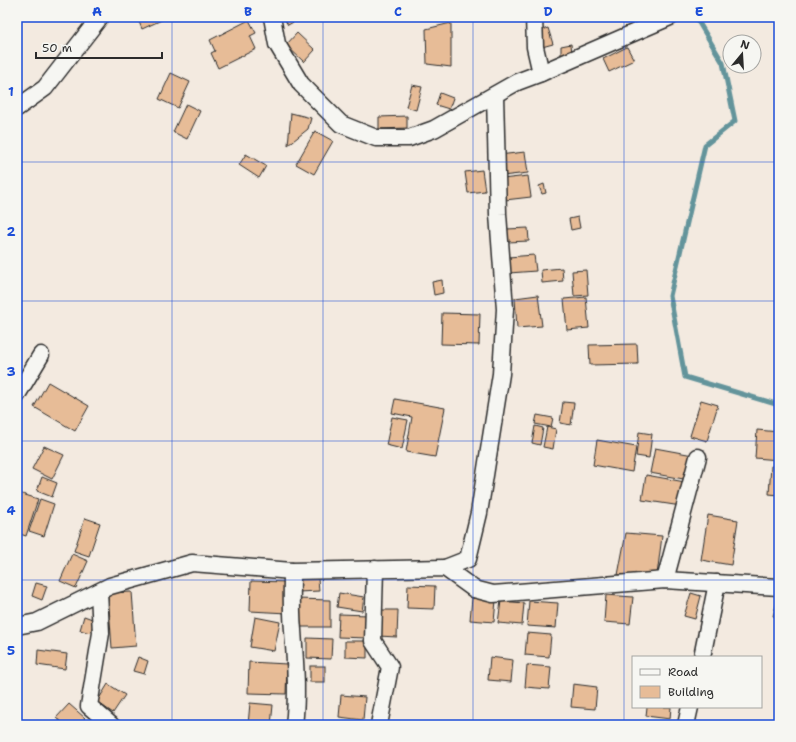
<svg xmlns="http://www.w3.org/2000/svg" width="796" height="742" font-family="'Shantell Sans',sans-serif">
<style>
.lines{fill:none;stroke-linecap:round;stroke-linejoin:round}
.stream{stroke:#64949b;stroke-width:5}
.building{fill:#e7bc97;stroke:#2b2b2b}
.minor-casing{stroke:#2b2b2b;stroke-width:19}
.minor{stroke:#f6f6f2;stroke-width:16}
.grid{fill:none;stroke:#1d4ed8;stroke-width:1;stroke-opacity:0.55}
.neatline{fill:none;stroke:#1d4ed8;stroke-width:1.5}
.grid-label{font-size:13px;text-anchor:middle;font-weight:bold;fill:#1d4ed8}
</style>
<rect width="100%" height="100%" fill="#f3eae0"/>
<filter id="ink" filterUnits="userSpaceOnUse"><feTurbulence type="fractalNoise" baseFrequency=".025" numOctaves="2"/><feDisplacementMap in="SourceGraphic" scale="8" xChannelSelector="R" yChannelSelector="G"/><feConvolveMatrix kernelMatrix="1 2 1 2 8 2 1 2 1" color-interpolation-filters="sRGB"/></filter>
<g filter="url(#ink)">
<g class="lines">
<path class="stream" d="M698,21L723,63L735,121L705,145L670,296L685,377L779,405"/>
</g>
<g class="building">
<path d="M137,17H168L142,29Z"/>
<path d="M283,17H302L288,25Z"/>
<path d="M249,20L256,33L250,36L256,49L218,68L211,53L215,51L210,40Z"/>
<path d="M451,23V67L427,64L426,29Z"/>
<path d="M548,28L553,44L542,47L537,32Z"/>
<path d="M297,33L315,50L304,62L286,45Z"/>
<path d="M571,44L572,54L561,59V46Z"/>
<path d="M627,47L634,60L609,72L603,59Z"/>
<path d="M171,73L190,82L178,108L159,99Z"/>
<path d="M412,85L422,87L416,110L406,107Z"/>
<path d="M440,93L453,98L449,109L436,105Z"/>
<path d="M186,104L200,111L187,139L173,132Z"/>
<path d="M291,113L311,118L308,129L288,145Z"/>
<path d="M407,116V128L379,129V117Z"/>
<path d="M315,131L333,141L314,174L296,164Z"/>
<path d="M525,152L528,173L502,176L499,155Z"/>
<path d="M246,154L266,166L259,178L239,165Z"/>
<path d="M482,170L485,191L468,193L465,172Z"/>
<path d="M528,176L531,197L505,200L502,179Z"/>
<path d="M544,184L546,193L542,194L539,186Z"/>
<path d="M578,217L580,228L571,230L569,219Z"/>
<path d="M528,228L529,241L508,242L507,229Z"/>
<path d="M534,255L536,271L509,273L508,257Z"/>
<path d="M562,268L563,281L542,283L541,270Z"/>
<path d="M586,270L588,295L574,296L572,271Z"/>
<path d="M442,280L443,293L434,295L432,282Z"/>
<path d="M538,295L542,326L517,328L515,298Z"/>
<path d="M586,297L589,328L567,330L564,299Z"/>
<path d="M442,313L480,314L479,345L441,344Z"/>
<path d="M637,344L638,364L590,365L589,345Z"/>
<path d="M48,382L89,406L75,431L34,407Z"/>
<path d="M395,399L445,408L435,457L406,452L412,417L392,413Z"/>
<path d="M701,400L718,405L707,441L690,436Z"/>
<path d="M563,402L574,403L571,425L560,423Z"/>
<path d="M537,415L553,418L551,427L535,424Z"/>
<path d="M392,417L408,420L402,449L386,445Z"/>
<path d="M535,426L543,428L540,445L532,443Z"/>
<path d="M547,427L556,429L553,449L543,447Z"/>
<path d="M757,430L779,432V460L755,458Z"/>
<path d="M639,432L652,434L649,458L636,456Z"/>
<path d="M597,440L636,447L632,472L593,465Z"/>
<path d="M44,446L64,455L52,479L32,469Z"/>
<path d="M655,448L693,455L689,480L650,473Z"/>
<path d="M771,466L779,467V495L769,494Z"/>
<path d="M646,475L685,482L681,506L642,500Z"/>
<path d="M42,477L57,483L52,497L37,491Z"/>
<path d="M19,493L38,499L26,536L17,533V499Z"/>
<path d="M40,499L54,504L44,536L29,531Z"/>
<path d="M708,515L738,520L731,565L701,560Z"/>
<path d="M85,518L100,523L89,556L74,551Z"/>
<path d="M626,533L662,536L657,575H618Z"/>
<path d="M72,554L88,561L76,588L60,581Z"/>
<path d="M298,579H318L319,591L298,592Z"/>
<path d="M251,581L289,582L287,613L250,611Z"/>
<path d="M36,583L47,586L42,600L32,596Z"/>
<path d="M408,585L435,586L434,609L407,608Z"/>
<path d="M132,592L136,646L112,648L108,593Z"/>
<path d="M339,593L364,597L362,611L337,607Z"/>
<path d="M691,593L701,596L695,619L684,616Z"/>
<path d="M606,595L633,597L630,624L604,622Z"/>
<path d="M779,595V618L773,616Z"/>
<path d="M472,598L496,600L494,622L470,620Z"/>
<path d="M297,599L330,600V627H298Z"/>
<path d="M501,601L524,603L522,625L498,623Z"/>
<path d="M529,601L558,603L556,628L527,626Z"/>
<path d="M379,610H398L397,637L378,636Z"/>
<path d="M339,614L368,615L367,638L338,637Z"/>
<path d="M84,616L95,620L90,633L80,630Z"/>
<path d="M255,617L280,622L274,651L250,647Z"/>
<path d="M527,633L551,635L549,657L525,655Z"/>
<path d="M307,638L332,639L331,659L307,658Z"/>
<path d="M345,641H367V658L345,657Z"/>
<path d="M38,650L67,654L65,669L37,665Z"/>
<path d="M138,657L148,661L144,674L133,671Z"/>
<path d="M490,657L513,660L511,682L488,680Z"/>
<path d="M249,662L287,664L286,694L248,693Z"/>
<path d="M527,665L551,667L549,689L525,687Z"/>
<rect x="310" y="666" width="15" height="16"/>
<path d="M108,684L125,695L113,713L97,702Z"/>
<path d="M573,684L597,687L595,709L571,707Z"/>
<path d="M341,695L365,697L363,720L339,717Z"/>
<path d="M250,703L273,705L271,725H248Z"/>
<path d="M69,704L85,718L78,725H65L56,718Z"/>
<path d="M647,707H671L670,719L646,716Z"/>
</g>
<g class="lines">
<g class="minor-casing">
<g id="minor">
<path d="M272,17L277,44L301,84L341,124L376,138H409L434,129L517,82L541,73L535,47L534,17"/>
<path d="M541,73L670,17"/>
<path d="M17,108L45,88L100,17"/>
<path d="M17,395L41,355"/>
<path d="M445,568L468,559L479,513L501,374L505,309L498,214L495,95"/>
<path d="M375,569L373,641L390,667L379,725"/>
<path d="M292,571C292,590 291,610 293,630C295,662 298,692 294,725"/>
<path d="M665,580L698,457"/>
<path d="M99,592L101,633L89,706L111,725"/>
<path d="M17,626L37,622L110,586L192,563L292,571L445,568L474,589L493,594L665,580L779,587"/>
<path d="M702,657L717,583"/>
<path d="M686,725L690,707"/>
</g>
</g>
<use href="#minor" class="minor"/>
</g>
</g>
<path class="grid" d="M172,17V725M323,17V725M473,17V725M624,17V725M17,162H779M17,301H779M17,441H779M17,580H779"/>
<rect width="796" height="742" fill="none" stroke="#f6f6f2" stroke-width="44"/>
<rect x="632" y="656" width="130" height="52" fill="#f6f6f2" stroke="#a5a5a2"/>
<rect x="640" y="669" width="20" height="6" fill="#f6f6f2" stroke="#a5a5a2"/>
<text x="668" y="676" font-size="12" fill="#2b2b2b">Road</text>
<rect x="640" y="686" width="20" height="12" fill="#e7bc97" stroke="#a5a5a2"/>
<text x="668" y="696" font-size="12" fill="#2b2b2b">Building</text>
<g transform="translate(742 54) rotate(18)"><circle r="19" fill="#f6f6f2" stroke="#a5a5a2"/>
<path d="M0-3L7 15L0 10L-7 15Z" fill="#2b2b2b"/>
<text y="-6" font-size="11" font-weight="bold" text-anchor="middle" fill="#2b2b2b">N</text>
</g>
<path d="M36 52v6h126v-6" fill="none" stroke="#2b2b2b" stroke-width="2"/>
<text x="42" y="52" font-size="12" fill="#2b2b2b" stroke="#f6f6f2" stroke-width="3" paint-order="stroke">50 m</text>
<rect x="22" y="22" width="752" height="698" class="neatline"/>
<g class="grid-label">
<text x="97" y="16">A</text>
<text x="248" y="16">B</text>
<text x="398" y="16">C</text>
<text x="548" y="16">D</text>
<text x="699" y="16">E</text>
<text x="11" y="96">1</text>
<text x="11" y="236">2</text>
<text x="11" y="376">3</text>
<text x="11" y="515">4</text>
<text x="11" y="655">5</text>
</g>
</svg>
